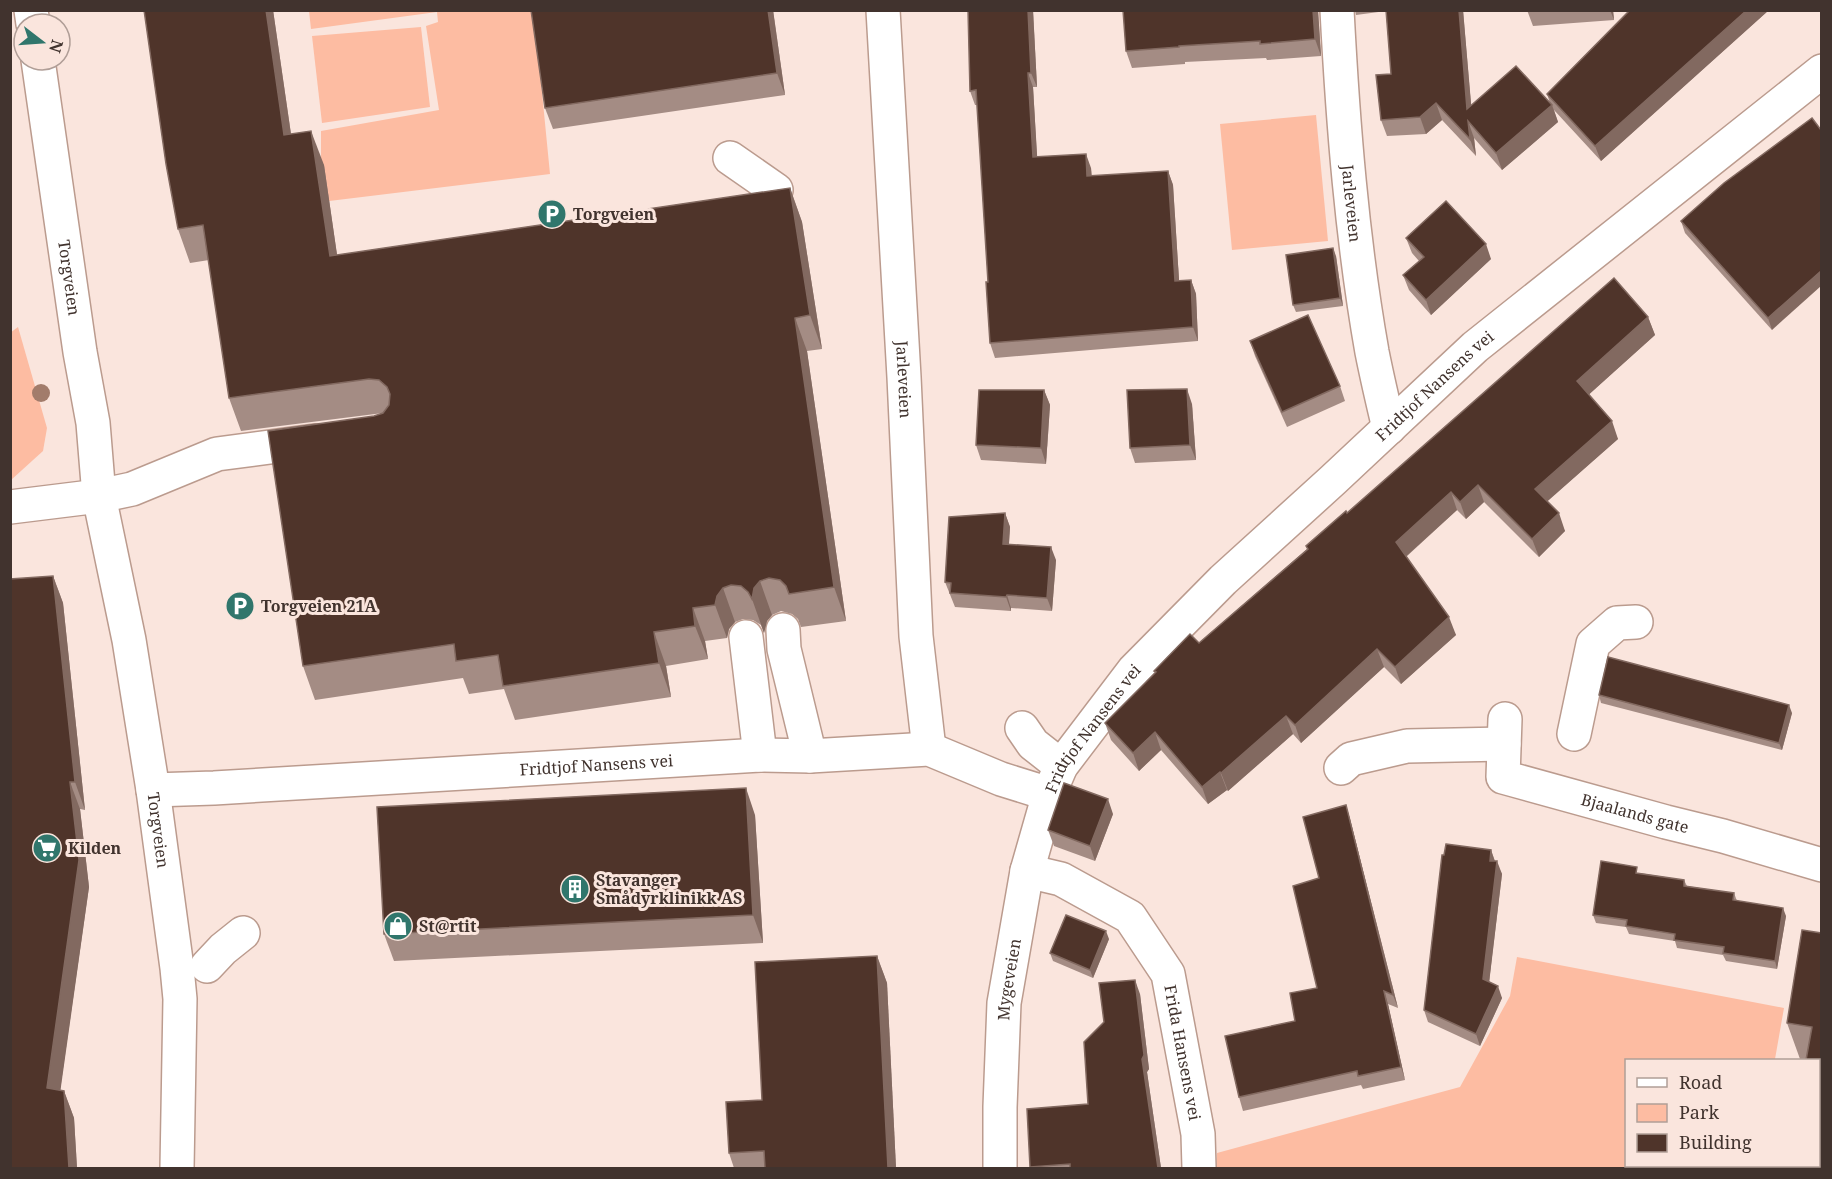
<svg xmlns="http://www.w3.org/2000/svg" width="1832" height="1179" font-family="'Noto Serif',serif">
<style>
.green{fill:#fdbca2}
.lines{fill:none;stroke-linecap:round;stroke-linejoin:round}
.minor-casing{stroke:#bb9b8e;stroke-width:36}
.minor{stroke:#fff;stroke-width:33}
.tree{fill:#a27c6b}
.wall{fill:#a48c84}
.shaded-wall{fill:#826960}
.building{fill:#4f342a;stroke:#826960;stroke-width:1.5}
.labels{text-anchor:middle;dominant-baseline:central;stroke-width:6;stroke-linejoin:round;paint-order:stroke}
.street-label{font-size:16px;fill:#41332e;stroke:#fae5dd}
.poi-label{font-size:16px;font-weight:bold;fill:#41332e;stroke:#fae5dd;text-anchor:start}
</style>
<rect width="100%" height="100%" fill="#fae5dd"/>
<g class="green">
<path d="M309,11H534L550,174L321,202V131L439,110L426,26L438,22L437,12L311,29Z"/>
<path d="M421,27L430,107L322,123L312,36Z"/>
<path d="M1316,115L1328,241L1232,250L1220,124Z"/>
<path d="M18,327L47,428L43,451L11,480L10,333Z"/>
<path d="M1517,957L1784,1008L1775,1059L1781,1060H1626V1166H1788L1787,1168H1216L1217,1153L1460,1087L1510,996Z"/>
</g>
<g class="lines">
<g class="minor-casing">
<g id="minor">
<path d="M31,10L33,24"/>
<path id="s1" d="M883,10L904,377L916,636L929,749"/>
<path id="s2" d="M1337,10C1343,125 1352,239 1372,352C1377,377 1383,403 1389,428"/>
<path id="s3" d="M38,60L80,352L93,423L99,496L129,640L153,790L177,968L180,999L177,1168"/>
<path d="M730,158L776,190"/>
<path d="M10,507L99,496L132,489L217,454L315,441"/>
<path d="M783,630L784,649L810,756"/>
<path d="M746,637L760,755"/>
<path id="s4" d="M1505,719L1503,777L1666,822L1723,836L1822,865"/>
<path d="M1022,728L1033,744L1061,766"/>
<path d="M1574,734L1593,644L1617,623L1636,622"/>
<path d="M1341,768L1351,759L1407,746L1504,744"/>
<path id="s5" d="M153,790L214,788L760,755L810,756L929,749L1001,779L1049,794"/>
<path id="s6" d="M1027,871L1061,879L1130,917L1168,974L1198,1134L1199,1168"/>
<path d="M207,966L223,949L243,933"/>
<path id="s7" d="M1000,1168V1107L1004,1003L1027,871L1049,794L1061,766L1134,670L1223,580L1333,480L1475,347L1822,71"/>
</g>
</g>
<use href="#minor" class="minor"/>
</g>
<circle class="tree" cx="41" cy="393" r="9"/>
<g class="wall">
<path d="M144,10H273L291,134L324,165L337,255L790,188L802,222L822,349L807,351L846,621L801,627L798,619L792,614L781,611L772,615L767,621L764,633L761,625L753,620L743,619L735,622L729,629L727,638L705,641L708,659L666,666L671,697L515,720L504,689L469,694L463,678L315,700L303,666L374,416L383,413L241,431L229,398L209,260L190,263L178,229Z"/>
<path d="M531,10H773L785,95L553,129L545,108Z"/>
<path d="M968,10H1033L1037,87H1033L1037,156L1091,168L1092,176L1168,171L1173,185L1179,280H1191L1196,294L1198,341L995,358L990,343L988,282L977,105H975L970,91Z"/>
<path d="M1318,10L1321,56L1267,60L1266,58L1185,62V64L1132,68L1126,51Z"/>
<path d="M1355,10H1463L1471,105L1550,103L1547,94L1630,10H1769L1601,161L1554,110L1558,122L1502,170L1474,138L1476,156L1442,120L1426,134L1387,136L1381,120L1391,74L1386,11L1356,15Z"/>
<path d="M1527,10H1613L1614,20L1533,26Z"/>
<path d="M1821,130L1772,330L1685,233L1681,221Z"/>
<path d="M1406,238L1491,259L1431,315L1409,290L1403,275L1419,261L1412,253Z"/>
<path d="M1336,256L1343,306L1296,312L1293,305Z"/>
<path d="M1648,317L1655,335L1589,394L1618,439L1547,501L1565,531L1539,557L1484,502L1466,519L1457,510L1406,557L1456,635L1401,684L1384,667L1301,743L1293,734L1228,791L1227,790L1208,804L1161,750L1139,771L1111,740L1105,723L1155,673L1154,671L1199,643L1307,549L1306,546L1347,513Z"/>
<path d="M1250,341L1340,386L1345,401L1287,427L1255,356Z"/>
<path d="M1044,390L1050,405L1046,464L981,460L976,445Z"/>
<path d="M1192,404L1196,460L1135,463L1130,448Z"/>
<path d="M1005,513L1010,527L1009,544L1056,560L1052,611L1011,608V611L955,607L945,582Z"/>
<path d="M53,576L63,603L85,810L80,809L89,887L60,1090L64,1091L74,1118L77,1168H10Z"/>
<path d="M1599,695L1792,713L1782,750L1601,703Z"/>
<path d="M1346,805L1350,819L1398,1008L1388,1004L1405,1080L1363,1089L1361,1085L1243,1111L1239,1097L1295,1021L1317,988L1319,878Z"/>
<path d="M1113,814L1095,861L1054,846L1048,830Z"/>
<path d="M755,815L763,943L394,961L384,934Z"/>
<path d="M1491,850L1495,861L1502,874L1489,982L1502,998L1480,1046L1428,1022L1424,1010Z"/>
<path d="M1640,873L1684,880L1687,886L1734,893L1737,901L1786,916L1777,969L1726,961L1723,955L1677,948L1675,941L1629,934L1626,927L1596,923L1593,915Z"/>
<path d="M1821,933V1168L1807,1060L1800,1059L1787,1023Z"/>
<path d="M1109,939L1093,978L1053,961L1050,953Z"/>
<path d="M877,956L887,983L896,1168H734L729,1153L762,1100Z"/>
<path d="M1140,994L1149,1069L1147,1072L1161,1168H1031L1030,1167L1088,1104Z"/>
</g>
<g class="shaded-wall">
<path d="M266,10H273L296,169L284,135Z"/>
<path d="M768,10H773L785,95L777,73Z"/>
<path d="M1028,10H1033L1037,87L1031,73Z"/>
<path d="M1313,10H1318L1321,56L1315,39Z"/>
<path d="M1459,10H1463L1473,126L1467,109Z"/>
<path d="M1610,10H1613L1614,20Z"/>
<path d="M1747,10H1769L1601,161L1595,146Z"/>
<path d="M1028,73L1033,87L1038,171L1033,157Z"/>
<path d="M1436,103L1442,120L1426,134L1420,117Z"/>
<path d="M1552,105L1558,122L1502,170L1496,153Z"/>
<path d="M1468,121L1474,138L1476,156L1470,139Z"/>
<path d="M311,131L324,165L342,289L330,256Z"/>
<path d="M1086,154L1091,168L1092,191L1087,176Z"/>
<path d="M1168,171L1173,185L1180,295L1175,281Z"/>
<path d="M790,188L802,222L822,349L810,315Z"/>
<path d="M1486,244L1491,259L1431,315L1426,300Z"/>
<path d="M1333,248L1336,256L1343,306L1340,298Z"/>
<path d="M1821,271V286L1772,330L1768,318Z"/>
<path d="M1191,280L1196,294L1198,341L1193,327Z"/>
<path d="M1648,317L1655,335L1584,399L1577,381Z"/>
<path d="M795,318L807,351L846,621L834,587Z"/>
<path d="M1187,389L1192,404L1196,460L1190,445Z"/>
<path d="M1044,390L1050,405L1046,464L1041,448Z"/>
<path d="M1612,421L1618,439L1541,507L1535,489Z"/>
<path d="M1478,485L1484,502L1466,519L1460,502Z"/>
<path d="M1451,492L1457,510L1402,560L1396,542Z"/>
<path d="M1005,513L1010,527L1008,557L1003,544Z"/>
<path d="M1559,513L1565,531L1539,557L1532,539Z"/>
<path d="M1051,547L1056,560L1052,611L1047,598Z"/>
<path d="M53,576L63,603L85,810L75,782Z"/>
<path d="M760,581L772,615L767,621L764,633L752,599L754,588Z"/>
<path d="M723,588L735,622L729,629L727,638L715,605L717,596Z"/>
<path d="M1007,595L1011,608V611L1006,597Z"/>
<path d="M693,608L705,641L708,659L695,626Z"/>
<path d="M1449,617L1456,635L1401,684L1395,667Z"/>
<path d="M654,632L666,666L671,697L659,663Z"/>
<path d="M1377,649L1384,667L1301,743L1295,725Z"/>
<path d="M1789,705L1792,713L1782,750L1779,743Z"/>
<path d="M1286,716L1293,734L1228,791L1221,773Z"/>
<path d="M1155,732L1161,750L1139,771L1133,753Z"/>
<path d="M1220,772L1227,790L1208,804L1202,787Z"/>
<path d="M70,782L80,809L89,887L57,1115L47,1088Z"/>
<path d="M746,788L755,815L763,943L753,915Z"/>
<path d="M1108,799L1113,814L1095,861L1090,846Z"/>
<path d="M1346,805L1350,819L1398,1008L1393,995Z"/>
<path d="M1491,850L1495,862L1490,861Z"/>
<path d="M1497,861L1502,874L1488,992L1483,979Z"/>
<path d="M1783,908L1786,916L1777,969L1775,961Z"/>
<path d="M1106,931L1109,939L1093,978L1090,970Z"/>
<path d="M877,956L887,983L896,1168H888Z"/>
<path d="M1135,980L1140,994L1149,1069L1147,1072L1161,1168H1158L1142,1059Z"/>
<path d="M1498,986L1502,998L1480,1046L1476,1034Z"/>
<path d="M1384,991L1388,1004L1405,1080L1401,1067Z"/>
<path d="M64,1091L74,1118L77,1168H69Z"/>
</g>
<g class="building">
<path d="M144,10H266L284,135L311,131L330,256L790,188L810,315L795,318L834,587L789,594L786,586L780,580L769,578L760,581L754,588L752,599L748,592L741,586L731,585L723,588L717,596L715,605L693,608L695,626L654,632L659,663L503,686L498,655L456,661L454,644L303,666L268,431L374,416L383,413L389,405L390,394L387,387L379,380L369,379L229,398L203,225L178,229L166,164Z"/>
<path d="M531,10H768L777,73L545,108Z"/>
<path d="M968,10H1028L1031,73H1028L1033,157L1086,154L1087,176L1168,171L1175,281L1191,280L1193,327L990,343L986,282H988L976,90L970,91Z"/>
<path d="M1123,10H1313L1315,39L1260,44V41L1179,46V47L1126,51Z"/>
<path d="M1386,10H1459L1467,109L1516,66L1552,105L1496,153L1468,121L1470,139L1436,103L1420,117L1381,120L1376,75L1391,74Z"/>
<path d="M1747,10L1595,146L1547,94L1630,10Z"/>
<path d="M1812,118L1821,130V271L1768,318L1681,221L1724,183Z"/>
<path d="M1446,201L1486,244L1426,300L1403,275L1424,257L1406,238Z"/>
<path d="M1333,248L1340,298L1293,305L1286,255Z"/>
<path d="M1614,278L1648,317L1577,381L1612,421L1535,489L1559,513L1532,539L1478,485L1460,502L1451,492L1396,542L1449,617L1395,667L1377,649L1295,725L1286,716L1221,773L1220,772L1202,787L1155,732L1133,753L1105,723L1156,672L1154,671L1190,634L1199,643L1308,549L1306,546L1346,511L1347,513Z"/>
<path d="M1308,315L1340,386L1282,412L1250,341Z"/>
<path d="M1187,389L1190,445L1130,448L1127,390Z"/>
<path d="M979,390H1044L1041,448L976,445Z"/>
<path d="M1005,513L1003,544L1051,547L1047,598L1007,595L1006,597L950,593L951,583L945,582L949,517Z"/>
<path d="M53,576L75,782H70L79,860L47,1088L64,1091L69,1168H10V579Z"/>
<path d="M1608,657L1789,705L1779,743L1599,695Z"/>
<path d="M1064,783L1108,799L1090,846L1048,830Z"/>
<path d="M746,788L753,915L384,934L377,807Z"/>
<path d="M1346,805L1393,995L1384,991L1401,1067L1358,1076L1357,1071L1239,1097L1225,1036L1295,1021L1290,993L1317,988L1293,886L1319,878L1303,817Z"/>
<path d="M1446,844L1491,850L1490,861H1497L1483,979L1498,986L1476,1034L1424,1010L1442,855H1444Z"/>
<path d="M1601,861L1637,867L1636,873L1684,880V886L1734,893L1733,900L1783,908L1775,961L1723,953L1724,947L1674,940L1675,934L1626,926L1627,920L1593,915Z"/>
<path d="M1066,915L1106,931L1090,970L1050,953Z"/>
<path d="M1802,930L1821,933V1168H1790V1166H1818V1060H1806L1812,1027L1787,1023Z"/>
<path d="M877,956L888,1168H765L764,1151L729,1153L726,1102L762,1100L755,962Z"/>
<path d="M1135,980L1144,1055L1142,1059L1158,1168H1070V1164L1030,1167L1027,1109L1088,1104L1084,1042L1104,1022L1099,983Z"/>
</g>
<defs>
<g id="parking-disc" transform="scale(1.5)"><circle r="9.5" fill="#30766c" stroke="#fae5dd"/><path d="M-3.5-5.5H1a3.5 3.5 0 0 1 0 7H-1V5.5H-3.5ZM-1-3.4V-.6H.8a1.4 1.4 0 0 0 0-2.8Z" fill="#fff"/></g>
<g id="supermarket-disc" transform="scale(1.5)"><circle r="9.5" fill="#30766c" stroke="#fae5dd"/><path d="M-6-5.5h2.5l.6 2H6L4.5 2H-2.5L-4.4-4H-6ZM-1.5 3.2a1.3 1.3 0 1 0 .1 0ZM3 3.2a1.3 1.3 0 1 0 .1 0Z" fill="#fff"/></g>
<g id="building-disc" transform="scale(1.5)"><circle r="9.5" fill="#30766c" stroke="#fae5dd"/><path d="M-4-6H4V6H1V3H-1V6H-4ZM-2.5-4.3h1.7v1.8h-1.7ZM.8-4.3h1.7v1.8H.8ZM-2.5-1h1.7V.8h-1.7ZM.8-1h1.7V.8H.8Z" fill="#fff"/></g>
<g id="shop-disc" transform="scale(1.5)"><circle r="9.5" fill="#30766c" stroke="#fae5dd"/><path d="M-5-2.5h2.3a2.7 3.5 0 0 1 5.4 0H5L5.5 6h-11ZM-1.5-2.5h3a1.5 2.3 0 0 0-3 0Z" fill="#fff"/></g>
</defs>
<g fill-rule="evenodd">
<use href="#parking-disc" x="552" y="214"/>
<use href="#parking-disc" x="240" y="606"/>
<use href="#supermarket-disc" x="47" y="848"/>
<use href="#building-disc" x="575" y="889"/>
<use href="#shop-disc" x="398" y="926"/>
</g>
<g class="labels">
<g class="street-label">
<text stroke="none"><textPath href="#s2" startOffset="194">Jarleveien</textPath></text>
<text stroke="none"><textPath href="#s3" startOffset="220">Torgveien</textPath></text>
<text stroke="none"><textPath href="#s1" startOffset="370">Jarleveien</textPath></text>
<text stroke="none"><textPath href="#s7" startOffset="944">Fridtjof Nansens vei</textPath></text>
<text stroke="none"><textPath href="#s7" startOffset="458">Fridtjof Nansens vei</textPath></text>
<text stroke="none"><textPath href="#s5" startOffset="444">Fridtjof Nansens vei</textPath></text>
<text stroke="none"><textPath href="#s4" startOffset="195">Bjaalands gate</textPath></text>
<text stroke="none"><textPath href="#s3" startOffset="780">Torgveien</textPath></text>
<text stroke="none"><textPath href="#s7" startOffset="189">Mygeveien</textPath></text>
<text stroke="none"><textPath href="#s6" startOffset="262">Frida Hansens vei</textPath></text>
</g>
<g class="poi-label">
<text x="573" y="214">Torgveien</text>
<text x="261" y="606">Torgveien 21A</text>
<text x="68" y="848">Kilden</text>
<text x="596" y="880">Stavanger<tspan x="596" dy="18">Smådyrklinikk AS</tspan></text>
<text x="419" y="926">St@rtit</text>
</g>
</g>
<rect width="1832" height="1179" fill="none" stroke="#41332e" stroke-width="24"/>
<rect x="1625" y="1059" width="195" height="108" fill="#fae5dd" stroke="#b09e97" stroke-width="1.5"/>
<rect x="1637" y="1078" width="30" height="9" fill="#ffffff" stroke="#b09e97" stroke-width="1.5"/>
<text x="1679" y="1089" font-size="18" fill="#41332e">Road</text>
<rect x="1637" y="1104" width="30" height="18" fill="#fdbca2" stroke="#b09e97" stroke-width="1.5"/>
<text x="1679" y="1119" font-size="18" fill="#41332e">Park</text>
<rect x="1637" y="1134" width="30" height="18" fill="#4f342a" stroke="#b09e97" stroke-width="1.5"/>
<text x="1679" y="1149" font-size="18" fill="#41332e">Building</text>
<g transform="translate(42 42) rotate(107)"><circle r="28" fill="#fae5dd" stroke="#b09e97" stroke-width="1.5"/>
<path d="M0-4.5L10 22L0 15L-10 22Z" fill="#30766c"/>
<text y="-9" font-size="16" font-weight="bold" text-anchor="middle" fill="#41332e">N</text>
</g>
</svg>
